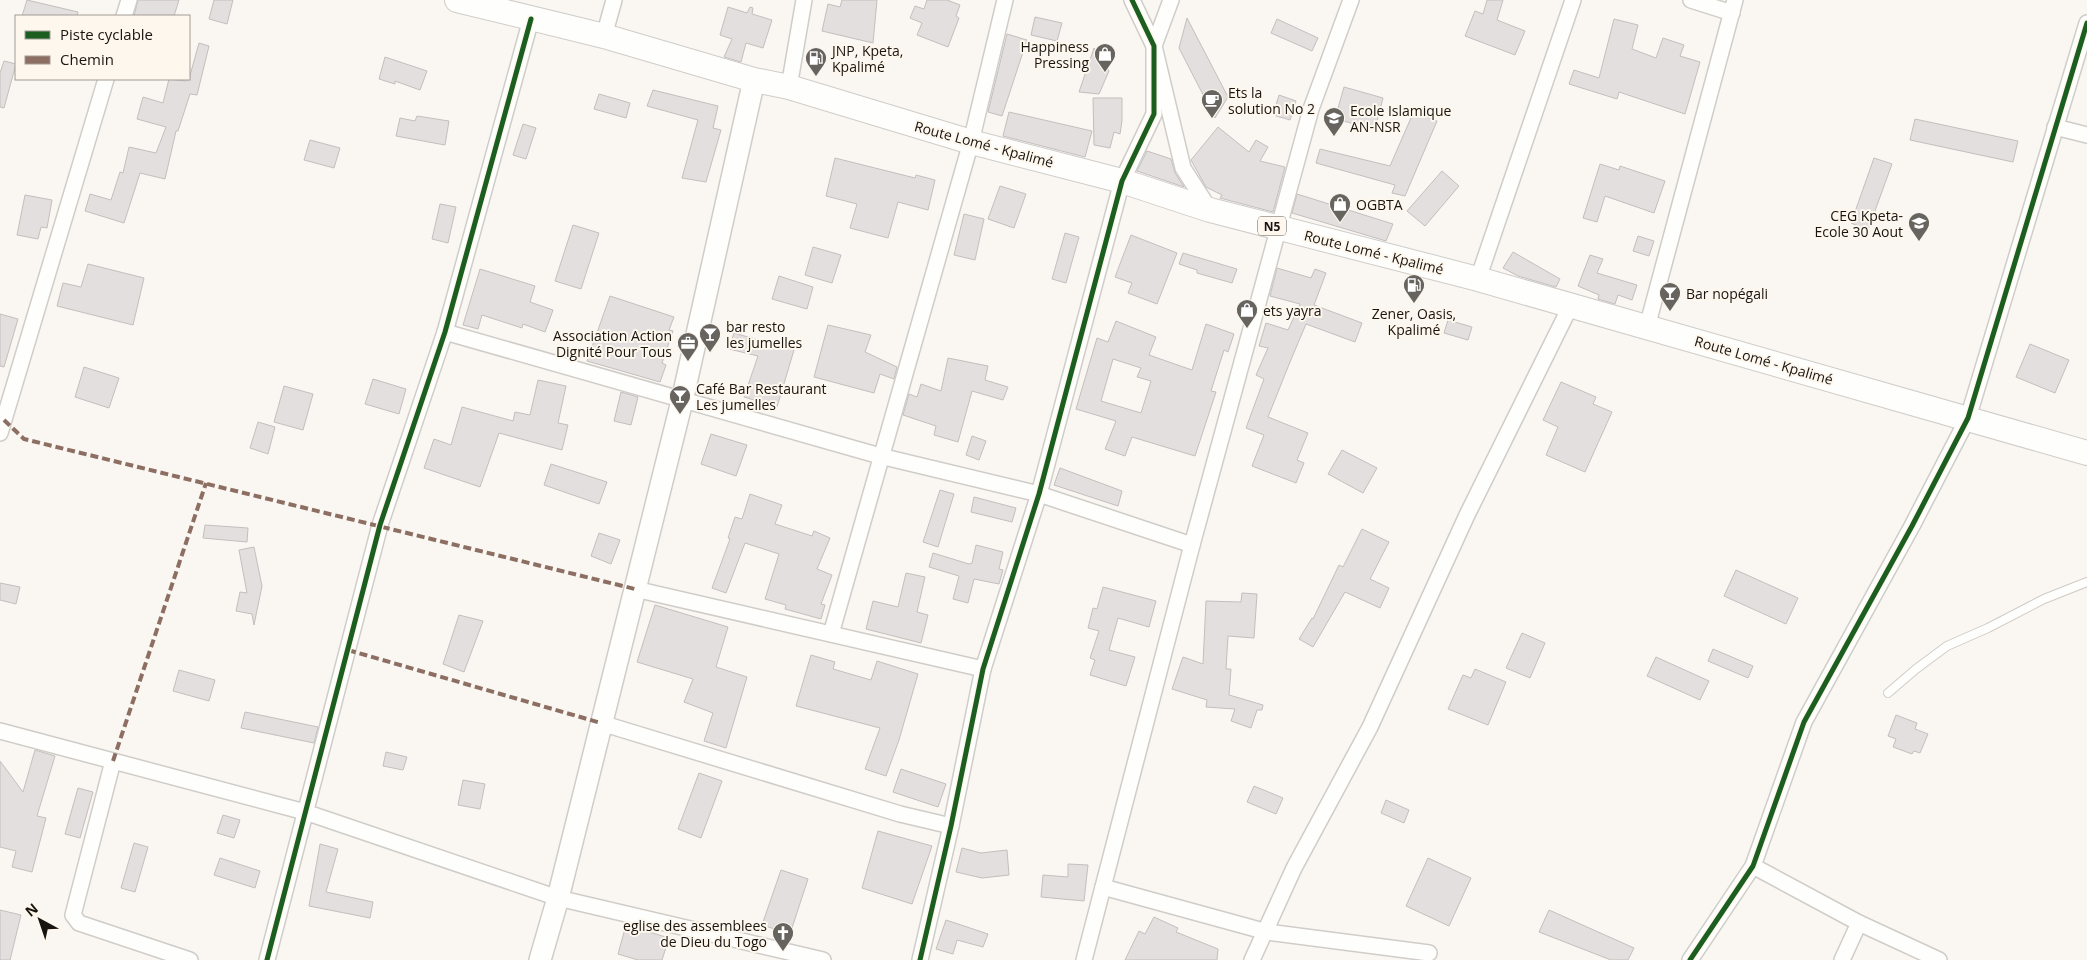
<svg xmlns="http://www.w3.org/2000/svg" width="2087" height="960" font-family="'Open Sans',sans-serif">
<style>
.building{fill:#e3dfde;stroke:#c4bfbe;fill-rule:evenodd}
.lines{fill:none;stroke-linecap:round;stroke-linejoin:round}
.lane-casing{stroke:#d0cdc8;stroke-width:10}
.street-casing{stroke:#d0cdc8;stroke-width:18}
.secondary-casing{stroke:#d0cdc8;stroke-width:24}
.primary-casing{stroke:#d0cdc8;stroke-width:26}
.lane{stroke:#fefefd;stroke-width:8}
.street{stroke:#fefefd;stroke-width:15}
.secondary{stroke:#fefefd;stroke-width:21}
.primary{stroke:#fefefd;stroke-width:24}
.quiet{stroke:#8d6e63;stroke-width:4;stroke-dasharray:8 4;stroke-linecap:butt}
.cycleway-casing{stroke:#fef7ed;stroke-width:8}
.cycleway{stroke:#1b5e20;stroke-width:5}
.labels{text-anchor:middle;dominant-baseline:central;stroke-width:4;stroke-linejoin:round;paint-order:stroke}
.shield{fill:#fef7ed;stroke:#5d5852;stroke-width:1}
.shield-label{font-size:12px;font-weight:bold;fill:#181410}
.poi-label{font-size:14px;fill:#181410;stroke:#fef7ed;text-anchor:start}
.street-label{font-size:14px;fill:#181410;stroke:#fef7ed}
</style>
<rect width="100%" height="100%" fill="#faf6f1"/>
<g class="building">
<path d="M27,0L78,12L77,16H22Z"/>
<path d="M138,0H179L174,16H134Z"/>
<path d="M214,0H233L227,24L209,19Z"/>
<path d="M842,0H877L873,43L822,31L828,4L840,7Z"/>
<path d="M927,0H947L960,5L956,16L959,18L948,47L917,35L922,23L910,18L915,6L924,9Z"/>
<path d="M1487,0H1503L1497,20L1525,31L1515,55L1465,36L1475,11L1483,14Z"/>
<path d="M728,7L747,13L750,7L753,8L752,14L772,20L763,48L746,43L741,62L724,57L732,39L720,35Z"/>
<path d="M1035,17L1062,23L1057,41L1031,35Z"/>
<path d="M1187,18L1228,97L1215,118L1179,48Z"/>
<path d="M1277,19L1318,38L1312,51L1271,33Z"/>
<path d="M1614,19L1638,25L1632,49L1656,58L1663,38L1684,45L1680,56L1700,62L1685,114L1619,92L1617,99L1569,84L1574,70L1599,78Z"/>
<path d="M1007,34L1027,40L1002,116L988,112Z"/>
<path d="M199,43L209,46L197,95L190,94L178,131H176L165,179L140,173L124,223L85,211L90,194L111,200L120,172L123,173L129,147L156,153L166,127L137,119L143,97L163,103L169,79L186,81L189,79Z"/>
<path d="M1094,48L1109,71L1099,94L1079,92Z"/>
<path d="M385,57L427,71L420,90L395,81V84L379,79Z"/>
<path d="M4,61L16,64L4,108L0,107V73Z"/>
<path d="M1344,87L1383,98L1375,129L1335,119Z"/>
<path d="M653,90L718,106L713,128L721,130L706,182L682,178L698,120L647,106Z"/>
<path d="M599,94L630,103L626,118L594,109Z"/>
<path d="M1279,95L1296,101L1290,120L1273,115Z"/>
<path d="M1093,98H1122V121L1120,134L1114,132L1110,148L1094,145Z"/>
<path d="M1414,111L1437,121L1405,196L1392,193L1395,185L1316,163L1320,149L1390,166Z"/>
<path d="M1009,112L1092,131L1085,157L1003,136Z"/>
<path d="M417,116L449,121L445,145L396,136L400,118L415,121Z"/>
<path d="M1915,119L2018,141L2013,162L1910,140Z"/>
<path d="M523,124L536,128L526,159L513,155Z"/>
<path d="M1218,127L1249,152L1256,140L1268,147L1260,161L1285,167L1273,212L1220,198L1222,195L1206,187L1191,160Z"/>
<path d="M310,140L340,148L334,168L304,160Z"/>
<path d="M1147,151L1171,159L1175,173L1184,187L1137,171Z"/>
<path d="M835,158L915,178L916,175L935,180L928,210L898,202L888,238L850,228L857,204L826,196Z"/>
<path d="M1874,158L1892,164L1868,230L1851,223Z"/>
<path d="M1600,164L1619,170L1620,166L1665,181L1654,213L1605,196L1597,222L1583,218Z"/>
<path d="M1442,171L1459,186L1425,226L1407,211Z"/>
<path d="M1000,186L1026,194L1014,228L988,219Z"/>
<path d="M1297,194L1393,224L1386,241L1292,213Z"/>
<path d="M25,195L52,200L47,228L41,227L38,239L17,235Z"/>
<path d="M440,204L456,207L448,243L432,239Z"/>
<path d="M964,214L984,219L975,260L954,255Z"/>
<path d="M573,225L599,233L581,289L555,281Z"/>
<path d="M1065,233L1079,237L1066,283L1052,279Z"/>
<path d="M1131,235L1177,253L1157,304L1128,293L1132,283L1115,277Z"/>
<path d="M1638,236L1654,241L1649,256L1633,251Z"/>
<path d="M813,247L841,255L832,283L805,275Z"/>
<path d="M1513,252L1560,279L1556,287L1518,276L1503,268Z"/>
<path d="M1183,253L1237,269L1232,283L1197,273V270L1179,264Z"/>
<path d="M1590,255L1603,259L1597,273L1637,285L1632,300L1618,295L1615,304L1598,299L1599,295L1578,286Z"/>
<path d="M88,264L144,278L133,325L57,306L63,283L81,287Z"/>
<path d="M1277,268L1311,278L1315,269L1326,273L1314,305L1362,323L1355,342L1306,324L1290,362L1268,417L1308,433L1297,460L1304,463L1296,483L1252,466L1264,435L1246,428L1264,379L1256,375L1268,348L1259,346L1266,323L1288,330L1300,304L1270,296Z"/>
<path d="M480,269L535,286L530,302L553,310L545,332L523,324L522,328L482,315L478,329L463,325Z"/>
<path d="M779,276L813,287L807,309L772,299Z"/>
<path d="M610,296L674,317L669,330L673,331L662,363L666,365L660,382L587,361Z"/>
<path d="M0,314L18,319L4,367L0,366Z"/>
<path d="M1448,320L1472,327L1468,340L1444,333Z"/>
<path d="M1116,321L1156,337L1149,355L1192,370L1206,324L1234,334L1228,352L1224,350L1211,391L1216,392L1195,456L1132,437L1125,456L1105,449L1116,421L1076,409L1097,338L1108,342ZM1113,359L1141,368L1137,377L1151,381L1141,413L1101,401Z"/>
<path d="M828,325L871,335L865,352L897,367L894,379L880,374L874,393L814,377Z"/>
<path d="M734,333L794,350L777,407L744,397L758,356L729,349Z"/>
<path d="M2030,344L2069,360L2055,393L2016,377Z"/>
<path d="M948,358L988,366L985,380L1008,387L1003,400L972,391L958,442L934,435L936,426L903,415L909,394L917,397L921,384L941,391Z"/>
<path d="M84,367L119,378L109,408L75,397Z"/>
<path d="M373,379L406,389L399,414L365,404Z"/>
<path d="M538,380L566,386L558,423L568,425L562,450L499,433L480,487L424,468L434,439L451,445L462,407L513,421L515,412L530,415Z"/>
<path d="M1561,382L1596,397L1593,404L1612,412L1585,472L1546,455L1558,427L1543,420Z"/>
<path d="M284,386L313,394L303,430L274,422Z"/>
<path d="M621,392L638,397L631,425L614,421Z"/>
<path d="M258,422L275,427L268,454L250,448Z"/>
<path d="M711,434L747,445L736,476L701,464Z"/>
<path d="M972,436L986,441L979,460L966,455Z"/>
<path d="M1342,450L1377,468L1363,493L1328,474Z"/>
<path d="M551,464L607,482L599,504L544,485Z"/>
<path d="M1060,468L1122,491L1118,506L1054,485Z"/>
<path d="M940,490L954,494L938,547L923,542Z"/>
<path d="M750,494L782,505L775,524L812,536L814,531L830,538L817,569L832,575L821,604L825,605L821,619L785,609L786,605L765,599L779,554L745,543L726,593L712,588L730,539L728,538L735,517L742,519Z"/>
<path d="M974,497L1016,508L1012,522L971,512Z"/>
<path d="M205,525L248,528L247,542L203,538Z"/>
<path d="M1362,529L1389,542L1370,579L1389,588L1380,608L1345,592L1313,647L1299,639L1312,618L1313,619L1339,565L1343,567Z"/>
<path d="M599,533L620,540L611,564L591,556Z"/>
<path d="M976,545L1003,552L999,569L1003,570L999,584L974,579L968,603L953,599L959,576L929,567L933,553L969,564L972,563Z"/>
<path d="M254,547L262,586L254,625L252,614L236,611L240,592L247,593L239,550Z"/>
<path d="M1736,570L1798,598L1786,624L1724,596Z"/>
<path d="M906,573L925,577L917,612L928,615L921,643L866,629L873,601L898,607Z"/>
<path d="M0,583L20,587L16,604L0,600Z"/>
<path d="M1103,587L1156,601L1149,627L1118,618L1109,650L1135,657L1126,686L1090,675L1095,660L1090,658L1099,631L1088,628L1093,608L1097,609Z"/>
<path d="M1242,593L1257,594L1254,638L1228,636L1226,669H1231L1229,695L1263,705L1262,710H1257L1251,728L1231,721L1235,709L1206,707L1207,700L1172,689L1183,657L1203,664L1206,601L1241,602Z"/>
<path d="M655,605L728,627L716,667L747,677L726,748L704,741L713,713L684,702L693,679L637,662Z"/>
<path d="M459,615L483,621L464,672L443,664Z"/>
<path d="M1522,633L1545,643L1530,678L1506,668Z"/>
<path d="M1713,649L1753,666L1748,678L1708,661Z"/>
<path d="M811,655L835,662L833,669L871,680L877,661L918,674L899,740L886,776L865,769L880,728L796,706Z"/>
<path d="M1656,657L1709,681L1700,700L1647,676Z"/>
<path d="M1475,669L1506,682L1488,725L1448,709L1463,675L1471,678Z"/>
<path d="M179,670L215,680L209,701L173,691Z"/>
<path d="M245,712L318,727L314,743L241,728Z"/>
<path d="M1896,715L1917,723L1915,729L1928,734L1920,753L1914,751L1912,754L1893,747L1896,739L1888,736Z"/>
<path d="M35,750L55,756L37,816L46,818L32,872L12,867L16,851L0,847V761L23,792Z"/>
<path d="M386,752L407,757L403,770L383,766Z"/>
<path d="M901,769L946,784L938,807L893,792Z"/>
<path d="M699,773L722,781L701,838L678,829Z"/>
<path d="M463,780L485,784L480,809L458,805Z"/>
<path d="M1254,786L1283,798L1276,814L1247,802Z"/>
<path d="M78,788L93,792L80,838L65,834Z"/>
<path d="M1386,800L1409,810L1404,823L1381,813Z"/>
<path d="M223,815L240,820L234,838L217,833Z"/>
<path d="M878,831L932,846L912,904L862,888Z"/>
<path d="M134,843L148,847L135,892L121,888Z"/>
<path d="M320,844L338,849L326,892L373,902L370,918L309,906Z"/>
<path d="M962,848L981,853L1007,850L1009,875L982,878L956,872Z"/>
<path d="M220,858L260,871L255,888L214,875Z"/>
<path d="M1428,858L1471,878L1449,926L1406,906Z"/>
<path d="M1068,864L1088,865L1084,901L1041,897L1043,875L1068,877Z"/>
<path d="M781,870L808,879L790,934L762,925Z"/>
<path d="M0,910L21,915L10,960H0Z"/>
<path d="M1549,910L1634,948L1628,960H1611L1539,932Z"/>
<path d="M1154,917L1178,928L1176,932L1218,949L1217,960H1125L1139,931L1145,934Z"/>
<path d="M946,920L988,934L983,947L957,940L953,954L936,949Z"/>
<path d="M626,925L669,938L662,960H638L618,954Z"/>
</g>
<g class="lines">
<g class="lane-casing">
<path id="lane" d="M1888,693L1916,669L1947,646L1988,628L2044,599L2087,582"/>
</g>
<g class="street-casing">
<g id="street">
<path d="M1171,0L1154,46L1183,168L1210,210"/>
<path d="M1691,0L1732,13"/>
<path d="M124,16L129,0"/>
<path d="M604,36L614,0"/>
<path d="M789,87L804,0"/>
<path d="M2055,127L2087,135"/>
<path d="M1478,279L1573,0"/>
<path d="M1647,327L1735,0"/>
<path d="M445,332L880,456L1039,494L1192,545"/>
<path d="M0,433L106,79"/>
<path d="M635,589L983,669"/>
<path d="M831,634L971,142L1005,0"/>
<path d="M601,723L900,814L951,826"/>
<path d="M0,731L305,812L558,898L823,960"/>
<path d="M113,761L73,915L79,923L190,960"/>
<path d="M1753,866L1859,923L1939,960"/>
<path d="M1103,887L1267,932L1429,953"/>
<path d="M267,960L380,525L445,332L531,19"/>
<path d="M920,960L951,826L983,669L1039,494L1122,181L1154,114V46L1132,0"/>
<path d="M1084,960L1192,545L1311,109L1351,0"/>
<path d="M1252,960L1294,868L1370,727L1467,515L1571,305"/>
<path d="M1690,960L1753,866L1804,722L1912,526L1968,418L2087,23"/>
<path d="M1842,960L1859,923"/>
</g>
</g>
<g class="secondary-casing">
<path id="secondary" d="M540,960L558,898L682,401L754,80"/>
</g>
<g class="primary-casing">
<path id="primary" d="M457,0L604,36L754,80L789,87L971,142L1122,181L1210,210L1478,279L2087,453"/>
</g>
<use href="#lane" class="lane"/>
<use href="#street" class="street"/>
<use href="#secondary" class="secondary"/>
<use href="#primary" class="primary"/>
<g class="quiet">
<path d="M4,420L24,439L635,589"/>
<path d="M348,650L601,723"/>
<path d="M113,761L206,483"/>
</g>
<g class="cycleway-casing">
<g id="cycleway">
<path d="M267,960L380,525L445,332L531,19"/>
<path d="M920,960L951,826L983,669L1039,494L1122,181L1154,114V46L1132,0"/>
<path d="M1690,960L1753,866L1804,722L1912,526L1968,418L2087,23"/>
</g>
</g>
<use href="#cycleway" class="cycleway"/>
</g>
<defs>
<g id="shop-pin" transform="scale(1.125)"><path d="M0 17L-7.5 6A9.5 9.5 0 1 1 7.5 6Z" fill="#67635f" stroke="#fef7ed"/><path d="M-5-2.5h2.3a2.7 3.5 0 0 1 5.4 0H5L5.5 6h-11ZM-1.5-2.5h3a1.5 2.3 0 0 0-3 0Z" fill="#fff"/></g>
<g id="fuel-pin" transform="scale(1.125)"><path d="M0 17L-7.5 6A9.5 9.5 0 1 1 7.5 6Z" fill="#67635f" stroke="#fef7ed"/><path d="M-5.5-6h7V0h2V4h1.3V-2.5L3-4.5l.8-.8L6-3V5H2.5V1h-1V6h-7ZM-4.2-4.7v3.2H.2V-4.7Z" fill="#fff"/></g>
<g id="cafe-pin" transform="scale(1.125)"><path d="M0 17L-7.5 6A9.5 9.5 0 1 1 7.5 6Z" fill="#67635f" stroke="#fef7ed"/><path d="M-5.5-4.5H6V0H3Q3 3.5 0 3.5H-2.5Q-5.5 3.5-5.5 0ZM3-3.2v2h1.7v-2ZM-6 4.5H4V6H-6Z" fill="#fff"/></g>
<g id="school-pin" transform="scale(1.125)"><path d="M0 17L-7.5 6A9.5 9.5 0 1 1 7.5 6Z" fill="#67635f" stroke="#fef7ed"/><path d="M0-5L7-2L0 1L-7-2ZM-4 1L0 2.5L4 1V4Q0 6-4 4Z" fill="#fff"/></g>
<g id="bar-pin" transform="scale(1.125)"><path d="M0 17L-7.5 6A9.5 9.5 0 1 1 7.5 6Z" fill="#67635f" stroke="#fef7ed"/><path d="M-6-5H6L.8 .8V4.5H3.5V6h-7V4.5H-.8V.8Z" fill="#fff"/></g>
<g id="office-pin" transform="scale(1.125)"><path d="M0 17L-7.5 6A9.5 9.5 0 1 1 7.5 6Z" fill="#67635f" stroke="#fef7ed"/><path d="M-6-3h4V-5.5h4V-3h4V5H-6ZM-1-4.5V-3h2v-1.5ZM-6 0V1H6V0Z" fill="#fff"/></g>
<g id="church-pin" transform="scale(1.125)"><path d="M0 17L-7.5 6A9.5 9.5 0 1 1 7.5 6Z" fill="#67635f" stroke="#fef7ed"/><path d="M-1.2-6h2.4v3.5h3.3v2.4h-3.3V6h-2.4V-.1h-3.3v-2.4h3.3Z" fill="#fff"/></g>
</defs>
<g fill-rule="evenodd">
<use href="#shop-pin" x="1105" y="54"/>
<use href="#fuel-pin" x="816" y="58"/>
<use href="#cafe-pin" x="1212" y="100"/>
<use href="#school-pin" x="1334" y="118"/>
<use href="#shop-pin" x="1340" y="204"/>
<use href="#school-pin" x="1919" y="223"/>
<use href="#fuel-pin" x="1414" y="285"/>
<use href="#bar-pin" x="1670" y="293"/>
<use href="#shop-pin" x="1247" y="310"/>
<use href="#bar-pin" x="710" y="334"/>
<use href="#office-pin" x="688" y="343"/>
<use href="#bar-pin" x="680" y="396"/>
<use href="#church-pin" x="783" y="933"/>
</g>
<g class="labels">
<rect class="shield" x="1258" y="216.5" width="28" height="19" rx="4"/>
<g class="shield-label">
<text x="1272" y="226">N5</text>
</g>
<g class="poi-label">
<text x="1089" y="46" text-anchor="end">Happiness<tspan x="1089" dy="16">Pressing</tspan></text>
<text x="832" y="50">JNP, Kpeta,<tspan x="832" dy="16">Kpalimé</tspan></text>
<text x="1228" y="92">Ets la<tspan x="1228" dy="16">solution No 2</tspan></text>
<text x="1350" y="110">Ecole Islamique<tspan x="1350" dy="16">AN-NSR</tspan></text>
<text x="1356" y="204">OGBTA</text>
<text x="1903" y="215" text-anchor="end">CEG Kpeta-<tspan x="1903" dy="16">Ecole 30 Aout</tspan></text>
<text x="1686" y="293">Bar nopégali</text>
<text x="1263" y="310">ets yayra</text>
<text x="1414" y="313" text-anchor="middle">Zener, Oasis,<tspan x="1414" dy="16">Kpalimé</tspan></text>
<text x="726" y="326">bar resto<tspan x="726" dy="16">les jumelles</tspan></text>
<text x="672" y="335" text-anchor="end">Association Action<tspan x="672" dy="16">Dignité Pour Tous</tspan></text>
<text x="696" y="388">Café Bar Restaurant<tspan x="696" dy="16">Les jumelles</tspan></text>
<text x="767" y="925" text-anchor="end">eglise des assemblees<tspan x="767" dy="16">de Dieu du Togo</tspan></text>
</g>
<g class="street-label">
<text transform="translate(984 144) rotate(15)">Route Lomé - Kpalimé</text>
<text transform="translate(1374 252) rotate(14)">Route Lomé - Kpalimé</text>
<text transform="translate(1764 360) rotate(16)">Route Lomé - Kpalimé</text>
</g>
</g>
<rect x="15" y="15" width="175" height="65" fill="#fef7ed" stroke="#a29c95"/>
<rect x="25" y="31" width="25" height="8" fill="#1b5e20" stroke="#a29c95"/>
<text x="60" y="40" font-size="15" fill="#181410">Piste cyclable</text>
<rect x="25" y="56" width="25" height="8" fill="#8d6e63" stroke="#a29c95"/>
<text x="60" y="65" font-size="15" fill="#181410">Chemin</text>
<g transform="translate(40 920) rotate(320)" stroke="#fef7ed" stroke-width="4" paint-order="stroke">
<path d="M0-4L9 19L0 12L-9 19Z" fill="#181410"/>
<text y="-8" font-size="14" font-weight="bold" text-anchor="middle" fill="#181410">N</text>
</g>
</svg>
